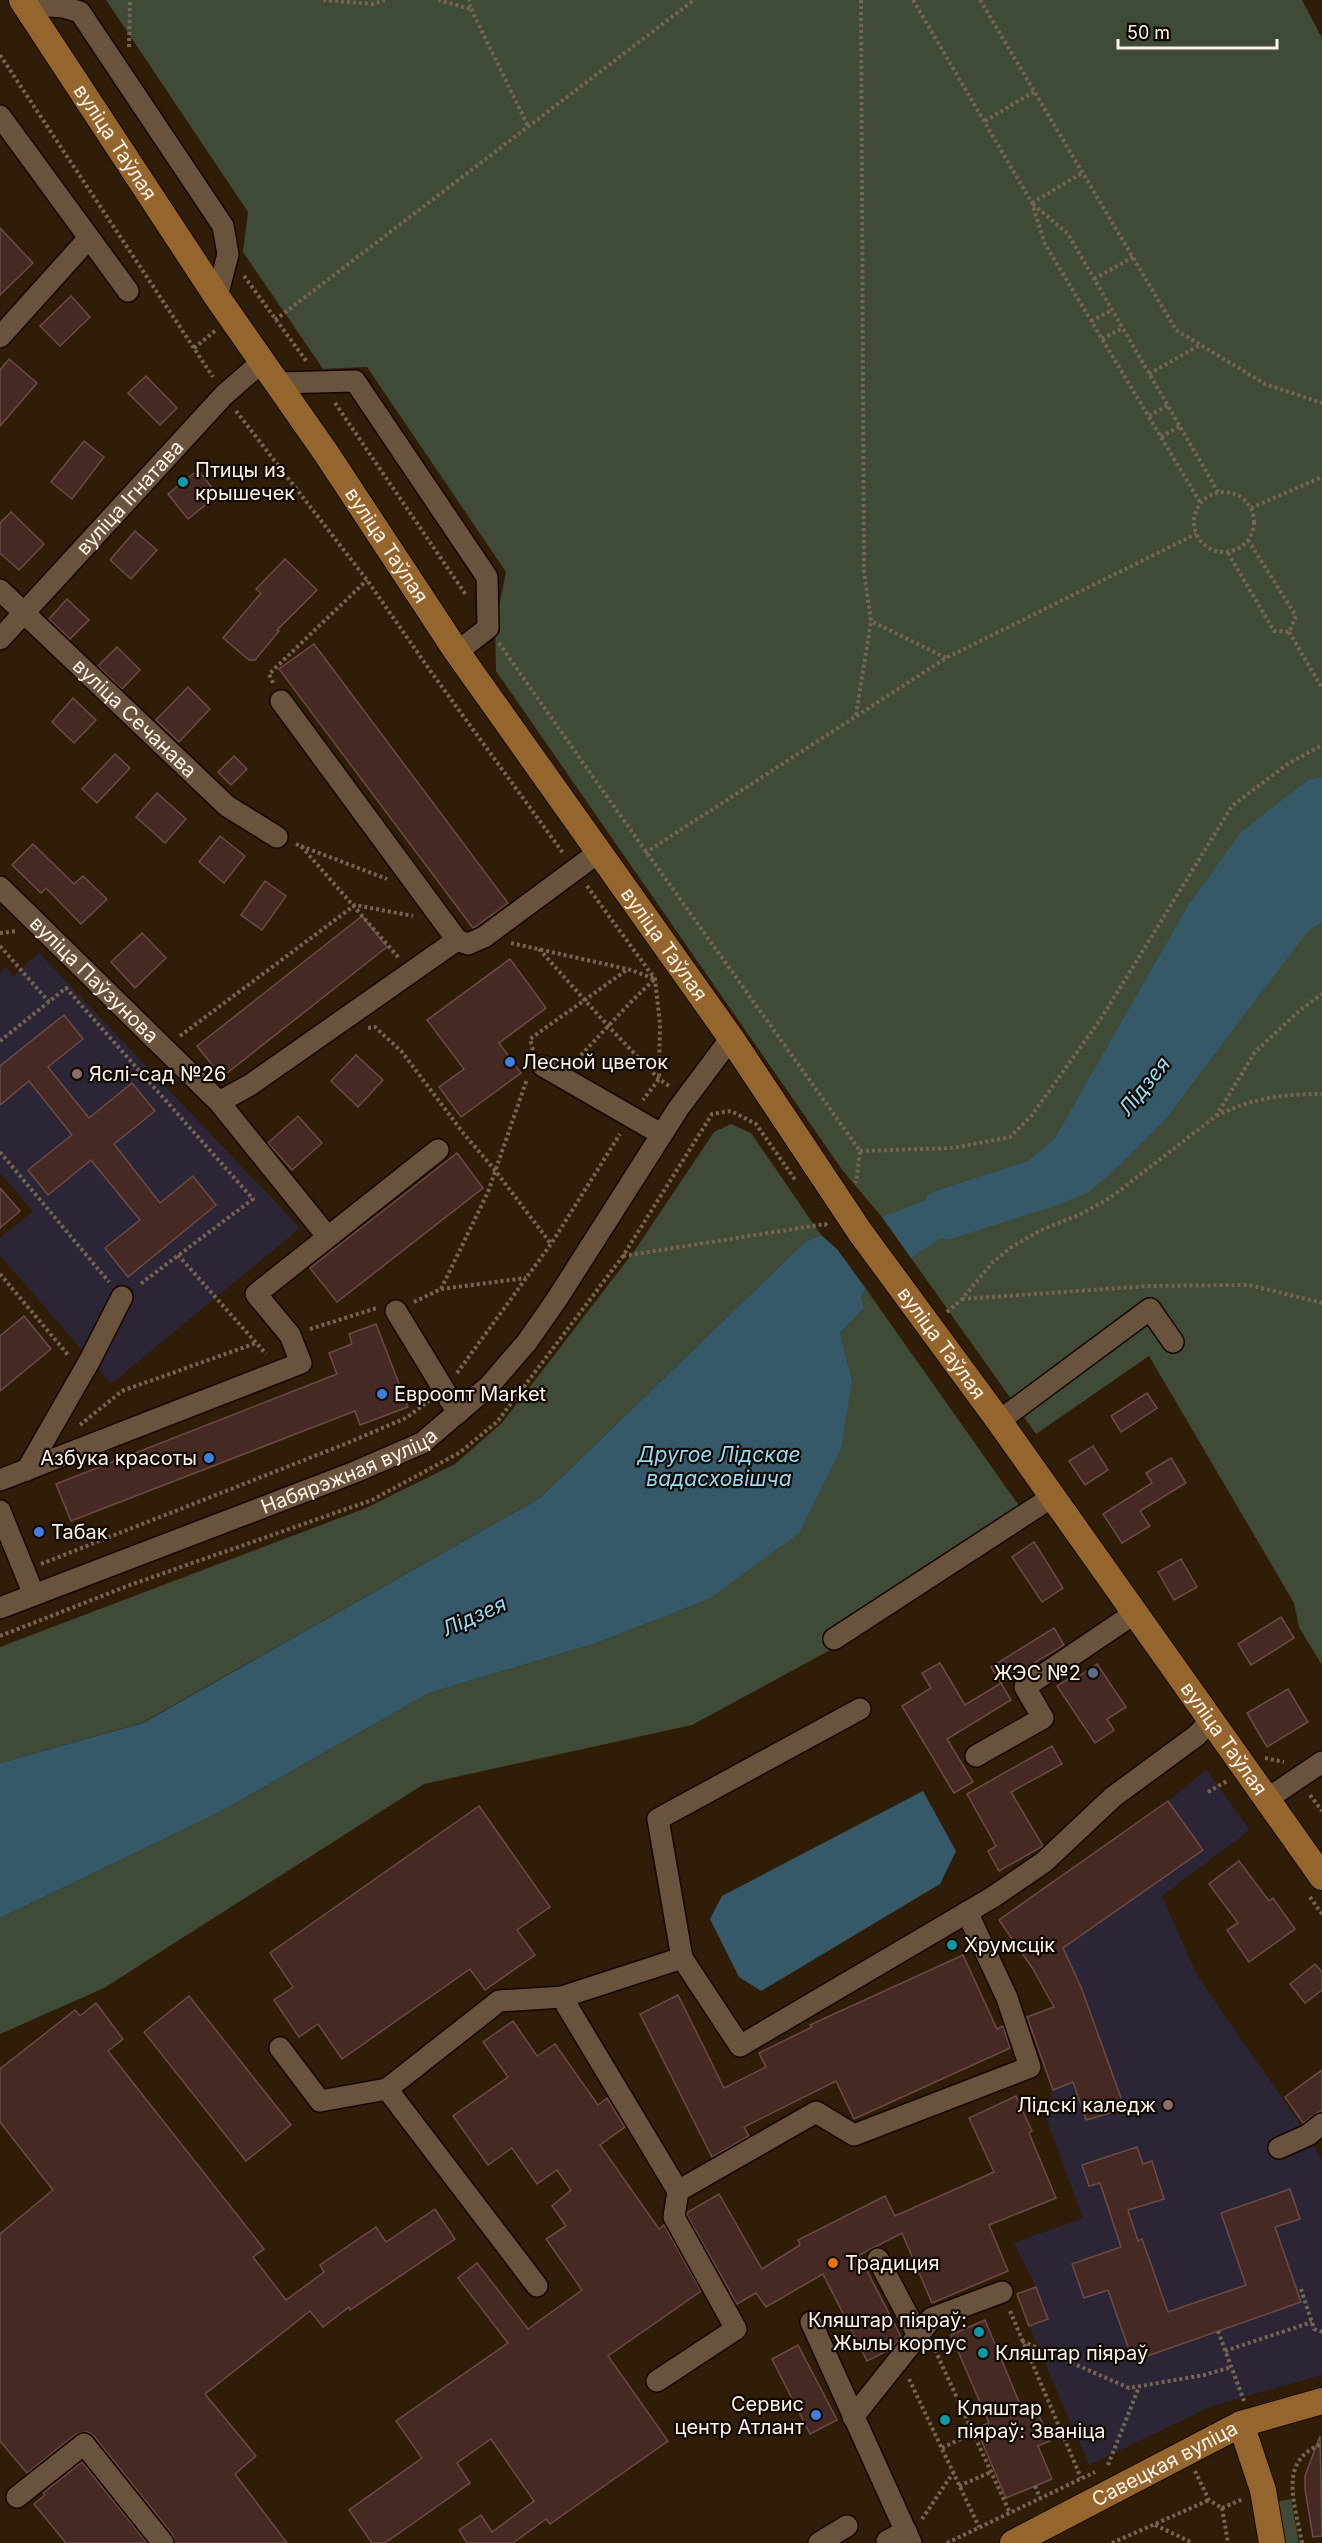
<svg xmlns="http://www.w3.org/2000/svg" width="1322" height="2543" font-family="Inter,sans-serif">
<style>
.education{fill:#2c2535}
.green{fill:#3f4a37}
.water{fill:#355968}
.building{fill:#462923;stroke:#6b4b45;stroke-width:1.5}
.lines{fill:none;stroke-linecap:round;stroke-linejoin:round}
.minor-casing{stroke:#170600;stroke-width:24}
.major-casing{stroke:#170600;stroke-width:28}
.path{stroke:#756552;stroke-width:4;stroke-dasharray:3 3;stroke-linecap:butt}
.minor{stroke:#69533c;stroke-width:21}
.major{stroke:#94662d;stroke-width:26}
.culture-dot{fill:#0f9aa8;stroke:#110903;stroke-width:2}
.shop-dot{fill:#3f7fe0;stroke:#110903;stroke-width:2}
.education-dot{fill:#8d6e63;stroke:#110903;stroke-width:2}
.service-dot{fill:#5c6f8a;stroke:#110903;stroke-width:2}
.food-dot{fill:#e8710a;stroke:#110903;stroke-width:2}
.labels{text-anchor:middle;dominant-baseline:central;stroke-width:4.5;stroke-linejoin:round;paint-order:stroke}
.street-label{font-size:20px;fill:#fef3e8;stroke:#110903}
.poi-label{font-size:20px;fill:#fef3e8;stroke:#110903;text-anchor:start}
.water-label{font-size:21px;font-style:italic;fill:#96daf5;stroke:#110903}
</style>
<rect width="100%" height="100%" fill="#301d07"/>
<g class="education">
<path d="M39,953L300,1228L111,1384L0,1255V1238L33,1211L0,1173V973L6,967L13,976Z"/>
<path d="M1206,1770L1250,1830L1162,1896L1198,1977L1308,2135L1322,2161V2375L1212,2406L1089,2465L1029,2326L1048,2319L1036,2287L1014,2243L1083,2218L1047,2121L1053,2090L1081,2079L1054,2007L1033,1969L999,1920L1168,1801Z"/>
</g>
<g class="green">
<path d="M106,0H1302L1322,38V1665L1299,1627L1294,1603L1149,1356L1036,1434L882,1217L843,1171L496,671L495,625L506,572L367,367L323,369L243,252L248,212Z"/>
<path d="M731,1124L751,1133L821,1235L805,1242L540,1498L142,1723L0,1763V1647L366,1508L455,1464L502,1423L635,1250L714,1132Z"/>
<path d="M866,1289L1032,1524L858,1635L692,1725L424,1784L104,1988L0,2034V1918L218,1813L429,1693L600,1642L709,1599L852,1380L840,1333L864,1308L861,1296Z"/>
<path d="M1291,2499L1299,2543H1282L1275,2502Z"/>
</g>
<g class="water">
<path d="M1322,777V922L1308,931L1165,1120L1121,1164L1089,1192L1055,1206L947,1240L941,1238L911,1258L882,1217L926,1200L927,1194L1028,1161L1055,1138L1189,904L1242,831L1308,780Z"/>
<path d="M821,1235L837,1249L866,1289L861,1296L864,1308L840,1333L852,1380L841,1449L799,1533L709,1599L600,1642L429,1693L218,1813L0,1918V1763L143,1723L540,1498L805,1242Z"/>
<path d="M923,1791L956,1851L940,1884L761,1991L739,1977L710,1919L722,1896Z"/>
</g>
<g class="building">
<path d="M0,228L33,263L0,295Z"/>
<path d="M71,296L90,317L60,346L40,326Z"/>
<path d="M9,359L37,383L0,426V370Z"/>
<path d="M146,376L177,408L160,425L128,393Z"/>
<path d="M84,441L104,457L72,499L51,482Z"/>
<path d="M198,470L218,495L188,519L168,494Z"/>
<path d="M11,512L44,544L19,570L0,553V523Z"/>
<path d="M135,531L157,550L131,579L110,560Z"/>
<path d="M285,559L317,590L277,630L279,631L255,660H249L223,638L261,593L256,589Z"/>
<path d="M67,599L89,620L70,639L49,619Z"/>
<path d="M314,644L508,903L475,927L473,928L279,669Z"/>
<path d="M117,647L140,670L122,689L98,666Z"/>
<path d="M188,687L210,709L179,742L156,720Z"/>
<path d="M73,698L96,720L74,743L52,722Z"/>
<path d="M115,754L130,768L97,803L82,789Z"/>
<path d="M234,756L247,769L231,785L218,772Z"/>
<path d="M157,793L186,819L165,843L136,817Z"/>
<path d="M220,836L245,856L224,883L199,862Z"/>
<path d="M33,844L74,884L83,876L107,899L81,924L46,888L41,893L12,865Z"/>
<path d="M265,881L286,896L262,930L241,915Z"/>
<path d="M362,916L387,947L222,1077L197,1046Z"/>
<path d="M142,933L166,958L135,988L111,962Z"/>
<path d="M510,959L546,1008L499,1043L521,1073L461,1117L439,1087L464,1069L427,1020Z"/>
<path d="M64,1015L83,1039L48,1067L89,1118L132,1083L155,1111L114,1144L160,1203L193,1176L216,1205L128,1277L105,1248L140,1220L91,1160L48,1195L28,1170L72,1135L29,1081L0,1105V1066Z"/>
<path d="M356,1055L383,1080L358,1107L331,1081Z"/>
<path d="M298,1116L322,1143L292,1170L268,1143Z"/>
<path d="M457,1153L483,1188L337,1302L310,1268Z"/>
<path d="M0,1188L20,1211L0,1228Z"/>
<path d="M24,1316L51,1349L0,1391V1336Z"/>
<path d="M376,1324L408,1407L360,1425L355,1411L71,1521L56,1484L337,1374L329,1353L352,1344L349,1334Z"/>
<path d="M1147,1393L1157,1408L1121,1432L1111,1416Z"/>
<path d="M1093,1446L1108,1470L1085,1485L1069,1461Z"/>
<path d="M1171,1458L1186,1483L1140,1511L1150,1526L1122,1543L1103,1514L1152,1483L1146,1473Z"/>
<path d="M1034,1542L1063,1588L1042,1602L1012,1557Z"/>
<path d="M1181,1559L1197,1587L1174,1600L1158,1572Z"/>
<path d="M1281,1617L1294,1638L1251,1665L1238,1644Z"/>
<path d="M1054,1628L1064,1645L1001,1683L991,1667Z"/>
<path d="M940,1663L965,1705L1001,1683L1011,1700L947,1739L973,1782L954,1793L902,1706L931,1688L922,1673Z"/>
<path d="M1097,1664L1126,1707L1107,1719L1114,1730L1095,1743L1057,1686L1073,1676L1075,1679Z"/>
<path d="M1288,1689L1308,1722L1267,1747L1247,1713Z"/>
<path d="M1052,1746L1062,1764L1011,1792L1043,1846L999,1871L988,1851L996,1846L967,1794Z"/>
<path d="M1168,1801L1203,1850L1063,1948L1081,1987L1125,2109L1086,2120L1073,2082L1053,2090L1027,2017L1054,2007L1033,1969L999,1920Z"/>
<path d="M479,1806L550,1907L517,1930L535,1955L485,1990L470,1969L342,2059L318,2024L299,2037L274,2000L293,1987L270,1953Z"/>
<path d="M1239,1861L1269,1901L1273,1898L1295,1929L1249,1962L1227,1930L1238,1923L1209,1884Z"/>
<path d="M963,1955L997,2029L1003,2026L1010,2048L854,2119L836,2081L744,2127L749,2136L712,2157L640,2014L678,1995L724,2088L766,2067L759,2053L812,2027L810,2025Z"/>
<path d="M1315,1964L1322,1972V1990L1305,2003L1290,1984Z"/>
<path d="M189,1996L291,2125L246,2161L144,2032Z"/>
<path d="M96,2003L123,2039L108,2051L264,2249L253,2257L286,2300L324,2272L320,2265L376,2227L386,2242L435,2209L455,2239L350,2310L349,2307L323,2327L310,2311L205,2394L256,2456L235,2474L287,2543H175L173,2535L94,2436L88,2432L76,2434L27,2473L0,2441V2234L53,2190L0,2122V2069L75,2010L80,2016Z"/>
<path d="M513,2021L537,2056L555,2044L598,2105L607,2098L625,2127L600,2145L659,2229L664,2225L701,2291L608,2356L668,2441L550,2524L546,2519L513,2543H467L459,2530L481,2515L492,2532L534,2501L491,2439L457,2463L470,2483L385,2543H372L349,2510L422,2458L396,2421L508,2343L458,2278L477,2263L528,2329L582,2290L546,2239L566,2226L552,2206L571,2190L557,2170L537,2184L512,2148L488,2165L453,2116L508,2077L483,2042Z"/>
<path d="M1322,2070V2110L1303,2123L1285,2097Z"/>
<path d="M1016,2096L1032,2131L1029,2133L1056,2198L989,2225L1008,2271L932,2303L902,2233L859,2255L901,2337L891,2349L867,2361L823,2274L766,2307L756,2293L737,2304L687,2215L688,2212L719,2194L762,2269L800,2245L798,2240L885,2196L895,2216L994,2172L969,2118Z"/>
<path d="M1137,2147L1143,2164L1152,2161L1164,2199L1128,2210L1138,2241L1142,2239L1168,2312L1246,2285L1221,2213L1290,2189L1300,2219L1275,2227L1301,2302L1133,2361L1108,2290L1084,2298L1072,2264L1121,2247L1100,2183L1089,2186L1082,2165Z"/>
<path d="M1036,2287L1048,2319L1029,2326L1017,2294Z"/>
<path d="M985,2320L1022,2409L1034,2404L1050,2441L1038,2446L1052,2479L1006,2498L976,2428L989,2423L951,2335Z"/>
<path d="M798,2345L837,2420L810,2434L772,2359Z"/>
<path d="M1320,2436L1322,2536L1313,2537L1305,2489V2476Z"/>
<path d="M82,2462L147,2543H66L34,2504L45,2495L43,2493Z"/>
</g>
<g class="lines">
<g class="minor-casing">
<g id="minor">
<path d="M25,4L63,7L80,12L223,226L228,254L217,297"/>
<path d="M0,116L128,291"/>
<path d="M0,337L89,238"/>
<path d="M278,383L355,381L487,577L488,628L457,652"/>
<path id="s1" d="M0,590L227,806L277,837"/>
<path id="s2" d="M0,639L224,395L263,361"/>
<path d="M281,701L457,940L468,944L484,937L599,852"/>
<path id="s3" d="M0,887L219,1102L327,1236"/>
<path d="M543,1066L661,1134"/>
<path d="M219,1102L250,1085L457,940"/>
<path d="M396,1311L458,1413"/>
<path d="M999,1421L1150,1309L1173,1342"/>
<path d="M27,1470L90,1360L122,1297"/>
<path d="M0,1480L301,1363L290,1335L256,1294L438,1150"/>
<path d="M0,1511L34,1595"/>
<path id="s4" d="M0,1608L355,1472L422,1443L489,1386L527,1342L557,1299L678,1109L731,1038"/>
<path d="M834,1639L1052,1497"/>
<path d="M976,1756L1043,1718L1025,1687L1135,1613"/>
<path d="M1267,1799L1322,1762"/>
<path d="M682,1958L740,2046L993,1897L1044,1862L1113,1797L1196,1736L1211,1721"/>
<path d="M567,2006L678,2191L674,2217L736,2329L657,2381"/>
<path d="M280,2048L320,2101L387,2089"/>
<path d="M1279,2148L1308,2135L1322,2124"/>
<path d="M678,2191L816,2112L854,2135L1030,2067L1007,1998L967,1912"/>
<path d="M878,2259L919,2337"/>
<path d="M537,2286L387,2089L499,2001L562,1997L682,1958L658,1819L860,1709"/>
<path d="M811,2322L911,2543"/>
<path d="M853,2417L932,2318L1002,2292"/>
<path d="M17,2497L84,2444L163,2543"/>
<path d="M887,2541L906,2531"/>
<path d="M819,2543L847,2526"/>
</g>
</g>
<g class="major-casing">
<g id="major">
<path id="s5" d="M22,0L217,297L326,453L457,652L731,1038L860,1232L999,1421L1322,1877"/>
<path d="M1241,2424L1263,2490L1272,2543"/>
<path id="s6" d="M1013,2543L1241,2424L1322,2401"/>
</g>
</g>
<g class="path">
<path d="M323,0L373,4L385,0"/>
<path d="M438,0L471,9L469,0"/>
<path d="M861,0L864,572L871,621L946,658"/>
<path d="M913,0L1032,203L1045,244L1200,502"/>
<path d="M980,0L1176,330L1265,384L1322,403"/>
<path d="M471,9L528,126"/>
<path d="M129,47L130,0"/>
<path d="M0,55L213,377"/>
<path d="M985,121L1035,91"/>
<path d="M1032,203L1082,173"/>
<path d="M1033,204L1068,234L1218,492"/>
<path d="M244,276L307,362"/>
<path d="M1094,279L1133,257"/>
<path d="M275,320L694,0"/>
<path d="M1091,321L1112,310"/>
<path d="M1102,339L1123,328"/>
<path d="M194,348L215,331"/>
<path d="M1149,374L1200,345"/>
<path d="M335,403L466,595"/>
<path d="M236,411L367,580L429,669L563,853"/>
<path d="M1149,416L1168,405"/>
<path d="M1161,437L1180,426"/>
<circle cx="1224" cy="522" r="30"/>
<path d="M1251,508L1322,477"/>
<path d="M1248,540L1296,616L1289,632"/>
<path d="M1228,553L1274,631L1289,632"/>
<path d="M1289,632L1322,688"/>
<path d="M499,643C618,814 740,982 860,1151L856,1183"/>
<path d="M273,683L269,674L367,580"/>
<path d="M856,715L871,621"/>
<path d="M296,844L301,846L399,958"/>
<path d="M301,846L387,879"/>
<path d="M645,853L946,658L1196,534"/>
<path d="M587,886L655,979L660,1024L659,1079L643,1100"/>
<path d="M0,933L17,931"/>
<path d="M511,943L627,969"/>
<path d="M0,946L49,1002"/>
<path d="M539,949L609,1027L659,1079L669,1086"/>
<path d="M368,1028L375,1027L402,1052L464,1134L494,1169L551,1244"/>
<path d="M180,1036L355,905L413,916"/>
<path d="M0,1041L66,988L253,1199L139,1285"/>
<path d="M533,1050L530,1039L628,969L655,979C626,1005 602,1034 575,1061"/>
<path d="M1216,1116C1253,1098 1281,1094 1322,1094"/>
<path d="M860,1151L953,1148L1010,1137L1032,1115L1102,1017L1232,806L1286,765L1322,745"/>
<path d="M0,1152L109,1282"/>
<path d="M178,1255L266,1354"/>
<path d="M623,1256L825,1224L828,1227"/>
<path d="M0,1274L69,1356"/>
<path d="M441,1289L488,1192L527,1079"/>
<path d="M962,1299L1149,1286L1249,1285L1322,1303"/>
<path d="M414,1302L441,1289L526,1278"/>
<path d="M947,1312L962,1299L992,1263L1010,1248L1041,1230L1079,1215L1110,1198L1216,1116L1255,1052L1299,1011L1322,994"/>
<path d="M310,1329L377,1308"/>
<path d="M457,1373L551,1244L620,1134"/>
<path d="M80,1425L122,1391L256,1343"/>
<path d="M41,1564L345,1444L406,1418L429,1401"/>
<path d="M0,1636L130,1585L372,1500L459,1453L497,1422L623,1256L712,1114L731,1111L756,1124L796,1181"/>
<path d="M1265,1758L1284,1762"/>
<path d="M1208,1792L1227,1781"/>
<path d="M1310,1795L1322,1811"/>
<path d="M1310,1897L1322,1914"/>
<path d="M1301,2289L1314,2329L1322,2332"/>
<path d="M1010,2311L1081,2478"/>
<path d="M1218,2331L1244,2401"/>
<path d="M1022,2341L1129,2388L1204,2375L1231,2367"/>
<path d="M935,2350L1010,2513"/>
<path d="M1225,2351L1312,2322"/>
<path d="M909,2379L979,2527"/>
<path d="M942,2448L973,2433"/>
<path d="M1108,2465L1139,2387"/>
<path d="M1195,2471L1209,2500L1222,2508"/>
<path d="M959,2486L991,2472"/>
<path d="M1035,2486L1040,2498"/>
<path d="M1222,2508L1243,2499"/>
<path d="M1222,2508L1228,2543"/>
<path d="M922,2519L953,2473"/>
<path d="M1155,2525L1193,2543"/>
<path d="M947,2543L1095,2472"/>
<path d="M1112,2543L1209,2500"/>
<path d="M1302,2543C1296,2506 1276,2461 1322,2444"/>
</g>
<use href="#minor" class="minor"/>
<use href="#major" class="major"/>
</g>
<g class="culture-dot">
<circle cx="183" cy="482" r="6"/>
<circle cx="952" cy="1945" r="6"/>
<circle cx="979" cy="2332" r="6"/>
<circle cx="983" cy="2353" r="6"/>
<circle cx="945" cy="2420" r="6"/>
</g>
<g class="shop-dot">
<circle cx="510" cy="1062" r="6"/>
<circle cx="382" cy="1394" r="6"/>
<circle cx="209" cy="1458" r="6"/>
<circle cx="39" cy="1532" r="6"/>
<circle cx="816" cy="2415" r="6"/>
</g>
<g class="education-dot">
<circle cx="77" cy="1074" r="6"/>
<circle cx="1168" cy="2105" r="6"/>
</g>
<circle class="service-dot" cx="1093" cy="1673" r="6"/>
<circle class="food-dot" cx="833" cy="2263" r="6"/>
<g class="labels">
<g class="street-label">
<text stroke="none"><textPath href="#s5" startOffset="170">вуліца Таўлая</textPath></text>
<text stroke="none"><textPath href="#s2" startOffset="192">вуліца Ігнатава</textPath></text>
<text stroke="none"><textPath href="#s5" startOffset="656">вуліца Таўлая</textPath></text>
<text stroke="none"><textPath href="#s1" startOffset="186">вуліца Сечанава</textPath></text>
<text stroke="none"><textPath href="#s5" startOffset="1142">вуліца Таўлая</textPath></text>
<text stroke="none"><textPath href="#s3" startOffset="132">вуліца Паўзунова</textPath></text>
<text stroke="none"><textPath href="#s5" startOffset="1628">вуліца Таўлая</textPath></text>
<text stroke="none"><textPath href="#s4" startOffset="375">Набярэжная вуліца</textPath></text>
<text stroke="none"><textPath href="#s5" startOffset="2114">вуліца Таўлая</textPath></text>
<text stroke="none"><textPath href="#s6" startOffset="171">Савецкая вуліца</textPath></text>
</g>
<g class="poi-label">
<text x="195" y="470">Птицы из<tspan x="195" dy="23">крышечек</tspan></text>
<text x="522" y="1062">Лесной цветок</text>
<text x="89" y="1074">Яслі-сад №26</text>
<text x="394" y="1394">Евроопт Market</text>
<text x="197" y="1458" text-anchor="end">Азбука красоты</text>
<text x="51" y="1532">Табак</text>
<text x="1081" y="1673" text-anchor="end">ЖЭС №2</text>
<text x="964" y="1945">Хрумсцік</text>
<text x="1156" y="2105" text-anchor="end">Лідскі каледж</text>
<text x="845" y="2263">Традиция</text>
<text x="967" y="2320" text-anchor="end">Кляштар піяраў:<tspan x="967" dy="23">Жылы корпус</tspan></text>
<text x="995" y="2353">Кляштар піяраў</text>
<text x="804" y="2404" text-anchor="end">Сервис<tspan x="804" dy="23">центр Атлант</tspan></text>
<text x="957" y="2408">Кляштар<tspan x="957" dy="23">піяраў: Званіца</tspan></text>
</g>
<g class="water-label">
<text transform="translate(1144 1086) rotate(-51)">Лідзея</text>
<text x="719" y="1454">Другое Лідскае<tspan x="719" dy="24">вадасховішча</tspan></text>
<text transform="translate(474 1616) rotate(-24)">Лідзея</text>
</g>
</g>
<path d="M1118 39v9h159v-9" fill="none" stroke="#fef3e8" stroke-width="3"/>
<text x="1127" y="39" font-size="18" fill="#fef3e8" stroke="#110903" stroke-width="4.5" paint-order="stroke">50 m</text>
</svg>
